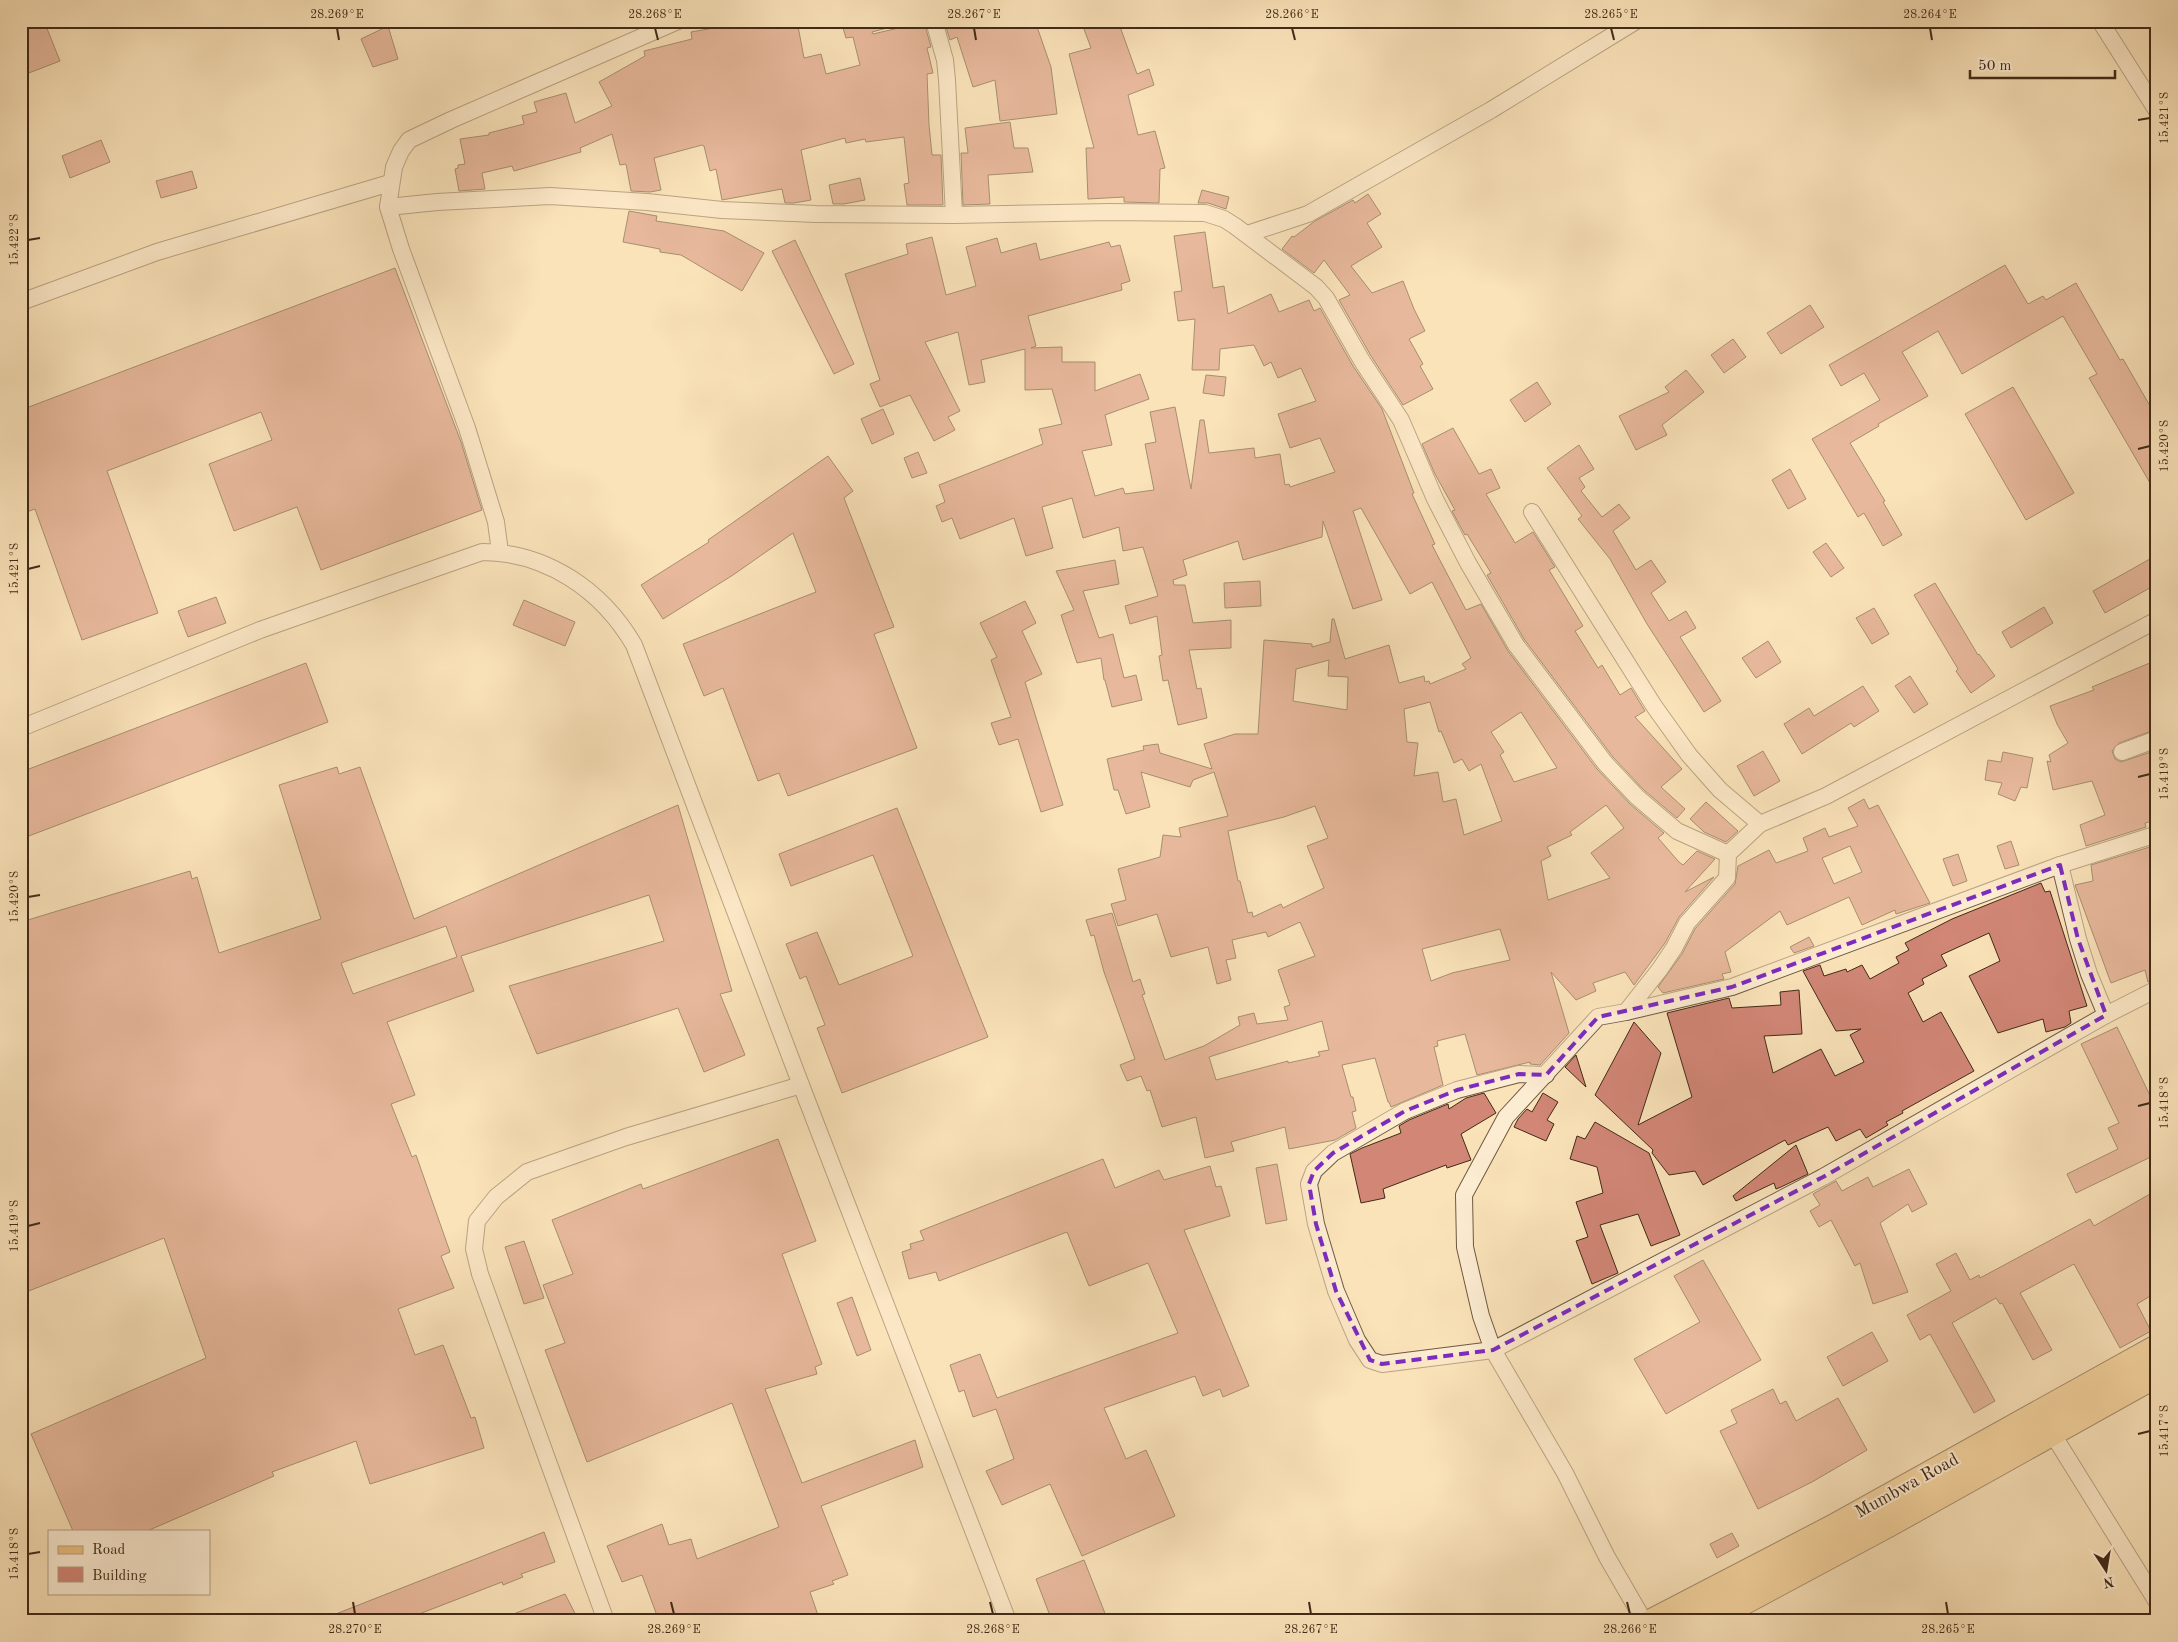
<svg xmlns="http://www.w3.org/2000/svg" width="2178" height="1642" font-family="'Old Standard TT',serif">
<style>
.building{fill:#d18676;stroke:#412b17;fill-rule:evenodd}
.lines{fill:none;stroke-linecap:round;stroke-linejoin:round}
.minor-casing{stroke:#6f5940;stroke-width:18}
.primary-casing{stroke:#412b17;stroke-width:28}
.minor{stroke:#fcecd2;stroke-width:16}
.primary{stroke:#edc17c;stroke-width:26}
.marked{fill:none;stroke:#7b2cbf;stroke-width:4;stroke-dasharray:10 6;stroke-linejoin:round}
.ticks{fill:none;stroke:#412b17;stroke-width:2}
.labels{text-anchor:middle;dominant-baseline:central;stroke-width:4;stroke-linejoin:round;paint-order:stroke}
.street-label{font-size:18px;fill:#412b17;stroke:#fcecd2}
.neatline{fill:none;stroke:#412b17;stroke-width:2}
.ticks-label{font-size:12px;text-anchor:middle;fill:#412b17}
</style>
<rect width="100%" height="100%" fill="#fae2b9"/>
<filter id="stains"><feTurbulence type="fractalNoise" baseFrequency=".004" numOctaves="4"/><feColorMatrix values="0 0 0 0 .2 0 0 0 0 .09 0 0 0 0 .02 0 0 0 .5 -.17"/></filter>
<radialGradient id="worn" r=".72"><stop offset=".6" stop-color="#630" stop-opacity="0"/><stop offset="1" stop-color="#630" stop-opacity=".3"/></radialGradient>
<g class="building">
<path d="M21,21H44L60,61L21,76Z"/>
<path d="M736,21H797L804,58L821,54L826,74L860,65L853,37L846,38L841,21H891V27L872,32L873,34L924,22L931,47L927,48L933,73L927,74L929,125L932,155H941L943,205H907L904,184L909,183L904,137L866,142L865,139L846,143L845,138L801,150L811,200L794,203H785L782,189L722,200L716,169L710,171L704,146L702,145L654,158L661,190L650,192L631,191L626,164L620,165L612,134L580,148L581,152L514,171L512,166L482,173L485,189L459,191L455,169L458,168V165L465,164L460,139L489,135V133L524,124L522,116L537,112L534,102L566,93L575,123L612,106L599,82L645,56L644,51L692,39L691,32L737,24Z"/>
<path d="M944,21H1035L1051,67L1057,114L1000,121L995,80L973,87L957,37L950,40Z"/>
<path d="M1081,21H1118L1137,74L1149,69L1154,85L1128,95L1138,135L1155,131L1165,168L1160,169L1159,203L1124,202V197L1088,199L1086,148H1094L1069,54L1091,48Z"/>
<path d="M388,26L398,59L373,67L361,39Z"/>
<path d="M1010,122L1014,148H1028L1033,172L988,175L990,204L963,205L961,153H968L965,128Z"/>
<path d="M101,140L110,162L70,178L62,156Z"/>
<path d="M192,171L197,188L161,198L156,181Z"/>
<path d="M860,178L865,200L844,204H833L829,185Z"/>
<path d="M1202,190L1229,197L1226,209L1208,203H1198Z"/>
<path d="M1368,194L1381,214L1367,223L1382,247L1351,266L1372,293L1403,281L1414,309L1425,331L1409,339L1423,364L1420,366L1433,389L1403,405L1371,356L1339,300L1350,295L1324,260L1314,273L1282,249L1292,236L1294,237L1315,221L1353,200L1355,203Z"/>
<path d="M629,211L657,216L656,221L724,231L764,253L742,291L681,255L660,252V249L623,242Z"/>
<path d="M1205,232L1213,288L1224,286L1228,314L1271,294L1279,312L1309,300L1314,311L1320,308L1353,366L1382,409L1414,493L1412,494L1435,544L1432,545L1466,610L1481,604L1508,651L1597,769L1630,804L1664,833L1658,838L1679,862L1683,865L1697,851L1715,859L1685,892L1714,877L1679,917L1665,943L1634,985L1625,972L1593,983L1596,991L1576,1000L1551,972L1569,1033L1540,1065L1530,1064V1062L1477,1075L1465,1034L1437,1041L1438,1046L1434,1047L1443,1085L1391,1107L1389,1102H1388L1375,1058L1342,1065L1351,1097H1353L1356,1111L1352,1112L1356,1128L1335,1140L1289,1149L1285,1127L1231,1142L1234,1151L1205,1158L1196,1117L1162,1127L1150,1090L1147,1091L1141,1076L1127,1081L1120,1065L1135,1059L1104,972L1094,935L1091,936L1086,920L1112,913L1133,982L1140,979L1145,994L1142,995L1165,1060L1204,1046L1240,1025L1238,1017L1254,1013L1257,1024L1288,1020L1284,1007L1290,1005L1278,970L1315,956L1300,922L1268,937L1266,932L1232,940L1236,958L1226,960L1231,980L1217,984L1208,947L1171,957L1157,914L1118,926L1111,904L1126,900L1118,869L1160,857L1163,835L1181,837L1179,828L1228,816L1214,772L1193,780L1190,787L1141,772L1150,807L1126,814L1118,790H1114L1107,759L1144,750L1143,746L1158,744L1160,753L1212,769L1204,744L1235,734H1258L1264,640L1312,644V647L1330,642L1332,619H1334L1345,659L1389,645L1399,683L1424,676L1425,682L1429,681L1430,684L1466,669L1462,664L1471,658L1432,582L1410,594L1361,508L1353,511L1382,600L1353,609L1323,521L1322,537L1243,560L1238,541L1183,560L1187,575L1173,580L1174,585H1185L1193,623L1231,620V648L1189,650L1197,689L1201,688L1207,718L1178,725L1168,680L1163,681L1159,656L1162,655L1157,616L1130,624L1125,606L1158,596L1143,547L1123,551L1119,527L1083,538L1072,498L1042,507L1053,548L1026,556L1014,518L960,539L952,518L942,522L936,506L945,502L939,485L1043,444L1039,429L1062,424L1052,389L1025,390V349L981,360L985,382L969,385L958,332L925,342L960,411L948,417L955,430L934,441L910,395L880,407L870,384L880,380L845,274L908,254L906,244L932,237L946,295L976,286L966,247L997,238L1001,253L1036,243L1040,260L1109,242L1111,247L1120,245L1130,281L1121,284L1122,290L1028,316L1036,346L1031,348L1062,347V362H1095V391L1140,374L1149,399L1105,415L1112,445L1082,451L1095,496L1123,488L1125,494L1154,490L1145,444L1156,442L1150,412L1175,407L1191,489L1200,420H1204L1209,453L1254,448L1255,458L1280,454L1285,485L1289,484L1290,487L1335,472L1320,438L1290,448L1278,414L1316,401L1301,368L1278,378L1271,362L1264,366L1254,345L1220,349L1219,370H1192L1195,319L1178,321L1174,292L1182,291L1174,236ZM1329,660L1328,676L1348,677L1347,710L1293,701L1296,669ZM1430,702L1439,732L1441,731L1454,763L1462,759L1469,771L1481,764L1502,821L1464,835L1456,799L1443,802L1438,772L1414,776L1418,743L1407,742L1404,709ZM1521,712L1557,768L1514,782L1500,755L1504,752L1491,732ZM1606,805L1624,828L1591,853L1610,878L1548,900L1541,861L1551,856L1547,847L1572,835L1570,832ZM1315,806L1328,838L1307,846L1324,888L1283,908L1281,904L1253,917L1252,912L1248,913L1240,881H1238L1228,831L1284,817ZM1500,929L1510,960L1452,973L1431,981L1422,949ZM1322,1021L1329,1050L1318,1052L1320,1056L1288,1063V1061L1216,1080L1209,1057Z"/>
<path d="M795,240L854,364L834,374L772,251Z"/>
<path d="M2005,265L2028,304L2043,296L2046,300L2076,283L2120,360L2123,359L2157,418V495L2089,378L2097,374L2063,316L1962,374L1938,331L1902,352L1928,396L1878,424L1879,426L1850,443L1885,501L1883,502L1902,535L1883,546L1864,513L1858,517L1812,439L1880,400L1864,373L1841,386L1829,365Z"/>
<path d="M395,268L461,442L482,510L321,570L297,507L234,531L209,464L272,440L261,412L107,471L158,613L82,640L35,509L21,514V410Z"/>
<path d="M1810,305L1824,327L1781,354L1767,333Z"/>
<path d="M1733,339L1746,357L1724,373L1711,355Z"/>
<path d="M1686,370L1704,392L1662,425L1667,435L1636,450L1619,416L1669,392L1665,387Z"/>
<path d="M1206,375L1226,377L1224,396L1203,393Z"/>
<path d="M1537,382L1551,404L1525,422L1510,400Z"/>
<path d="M2013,387L2074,493L2026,520L1965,414Z"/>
<path d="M883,409L894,434L872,444L861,419Z"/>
<path d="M1453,428L1479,474L1491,469L1500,488L1486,494L1515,543L1533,532L1555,567L1549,570L1583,626L1575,631L1598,668L1602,665L1620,695L1631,688L1645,711L1635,717L1682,769L1661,787L1685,809L1677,818L1644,790L1613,757L1524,639L1487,575L1491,573L1467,534L1465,535L1452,511L1455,510L1435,474L1422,444Z"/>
<path d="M1579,445L1594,469L1579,478L1585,487L1581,491L1602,517L1619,504L1630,518L1613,531L1636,570L1651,560L1666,582L1651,593L1669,621L1686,611L1696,628L1680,637L1721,701L1704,712L1647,624L1610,559L1578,519L1582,516L1547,468Z"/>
<path d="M918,452L927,473L912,478L904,458Z"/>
<path d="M828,456L853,491L844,498L894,627L874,634L917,748L788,796L779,773L758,781L723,688L704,696L683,644L816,592L793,533L733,575L663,619L641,585L709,542L708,540Z"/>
<path d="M1790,469L1806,499L1788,509L1772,480Z"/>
<path d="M1826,543L1844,568L1831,577L1813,552Z"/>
<path d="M2157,555V584L2105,613L2093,591Z"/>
<path d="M1115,560L1119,584L1083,591L1099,638L1113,634L1124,678L1136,675L1142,700L1112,707L1105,680H1104L1101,658L1077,663L1061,615L1074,610L1056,571Z"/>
<path d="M1260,581L1261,606L1225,608L1224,583Z"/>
<path d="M1935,583L1978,655L1979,654L1995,676L1971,693L1956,671L1958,669L1914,595Z"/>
<path d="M216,597L226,623L188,637L178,611Z"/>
<path d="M524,600L575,622L565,646L513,625Z"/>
<path d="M1025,601L1036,623L1022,631L1042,674L1025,682L1063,805L1041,812L1018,739L999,745L991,723L1011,717L991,660L997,657L980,623Z"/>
<path d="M2044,607L2053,623L2011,648L2002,632Z"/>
<path d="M1874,608L1889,634L1872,644L1856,618Z"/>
<path d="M1768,641L1781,662L1756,678L1742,658Z"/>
<path d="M2157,660V729L2119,743L2112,751L2115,759L2121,762L2157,750V820L2145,823L2146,827L2086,846L2080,825L2105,815L2092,781L2053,790L2047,761L2051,762L2049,755L2068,743L2057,724L2050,706L2094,690L2092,687Z"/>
<path d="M306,663L328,722L21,839V772Z"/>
<path d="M1910,676L1928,704L1914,713L1895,686Z"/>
<path d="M1863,686L1879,711L1854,727L1851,723L1802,754L1784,724L1809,708L1814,716Z"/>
<path d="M1763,751L1780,781L1754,796L1737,766Z"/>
<path d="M2003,752L2033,758L2027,788L2021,787L2015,801L1998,794L2002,783L1985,780L1988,760L2001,762Z"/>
<path d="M337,767L339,774L360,767L414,919L678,805L732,991L720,994L745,1055L704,1072L678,1008L537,1054L509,986L664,941L649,895L461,956L474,991L387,1022L415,1095L391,1104L412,1157L416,1155L450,1252L441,1256L454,1288L398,1309L415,1355L443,1345L471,1418L475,1417L484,1448L370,1484L356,1441L272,1472L274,1476L147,1531H73L31,1434L206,1358L164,1238L21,1294V922L190,871L192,879L197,877L219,953L321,919L279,785ZM446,926L457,957L353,994L341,963Z"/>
<path d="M1864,799L1869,809L1878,805L1930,903L1896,914L1895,910L1862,925L1849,897L1787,925L1780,911L1725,952L1731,972L1722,974L1724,979L1663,993L1658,987L1682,954L1695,929L1735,884L1738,866L1769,850L1776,863L1808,851L1803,838L1825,828L1829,837L1858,826L1848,808ZM1850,846L1862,872L1834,884L1822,858Z"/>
<path d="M1706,802L1738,831L1726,842L1704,832L1690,819Z"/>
<path d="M897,808L988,1037L842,1093L817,1028L825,1025L806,976L800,979L786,944L817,932L839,985L913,956L873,855L791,886L779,854Z"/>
<path d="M2011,841L2019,865L2005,869L1997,846Z"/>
<path d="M2153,846L2157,856V979L2148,982L2145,970L2111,983L2075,885L2093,881L2091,865Z"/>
<path d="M1958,854L1967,881L1953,886L1943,859Z"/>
<path d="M2041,883L2045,892L2050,891L2087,1006L2069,1011L2071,1023L2065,1027L2046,1032L2043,1019L1998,1033L1969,976L2000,961L1989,933L1941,955L1947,966L1922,979L1924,984L1908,993L1923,1022L1941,1012L1974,1071L1902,1111L1903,1113L1886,1122L1888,1125L1866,1138L1860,1129L1836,1141L1828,1127L1788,1145L1785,1140L1703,1185L1695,1171L1669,1175L1652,1153L1653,1150L1595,1095L1634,1022L1661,1053L1638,1125L1692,1097L1667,1013L1729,998L1732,1008L1781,1005L1780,992L1799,990L1802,1034L1764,1036L1773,1073L1821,1049L1835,1076L1864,1062L1850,1035L1861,1029L1836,1031L1803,971L1820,965L1824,976L1846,969L1847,972L1862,965L1870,979L1899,963L1896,957L1909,950L1905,943L1952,919Z"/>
<path d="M1809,937L1814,946L1794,953L1790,947Z"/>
<path d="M2117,1027L2157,1110V1154L2076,1193L2067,1174L2118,1149L2108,1128L2119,1123L2081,1044Z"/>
<path d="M1576,1055L1586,1087L1565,1067Z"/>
<path d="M1484,1093L1496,1113L1461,1134L1471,1160L1447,1168L1446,1165L1383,1189L1385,1198L1361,1203L1350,1154L1362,1148L1401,1133L1399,1126L1409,1120L1448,1104L1449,1109L1466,1098Z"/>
<path d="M1543,1093L1558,1102L1547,1120L1554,1124L1546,1141L1514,1127L1518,1119L1527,1109L1532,1112Z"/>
<path d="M1595,1122L1649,1153L1680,1235L1651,1246L1638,1214L1600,1225L1618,1273L1592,1284L1576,1241L1588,1237L1576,1202L1603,1193L1597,1167L1570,1159L1577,1136L1585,1139Z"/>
<path d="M778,1139L816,1241L782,1254L822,1364L815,1367L817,1374L765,1389L802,1483L915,1440L923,1467L821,1506L848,1575L832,1581L834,1584L810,1592L820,1621H659L642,1575L622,1582L607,1546L662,1524L669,1545L691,1539L697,1559L779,1527L732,1403L587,1462L545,1350L565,1343L543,1285L573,1274L552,1220L641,1184L643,1189Z"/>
<path d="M1796,1145L1808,1174L1781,1187L1776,1189L1774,1183L1736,1201L1733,1196Z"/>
<path d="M1103,1159L1115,1188L1159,1170L1164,1180L1210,1166L1216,1187L1221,1186L1230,1216L1184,1230L1249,1386L1223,1397L1220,1389L1203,1396L1195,1376L1104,1408L1126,1459L1146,1450L1175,1516L1082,1556L1050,1484L1002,1505L986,1471L1014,1459L996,1409L973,1417L964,1390L959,1392L950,1365L980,1354L997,1398L1178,1333L1148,1263L1089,1286L1067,1232L939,1281L936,1272L909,1279L902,1252L911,1249L910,1244L924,1240L920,1231Z"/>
<path d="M1277,1164L1287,1220L1266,1224L1256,1168Z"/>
<path d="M1909,1169L1927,1204L1912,1212L1908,1204L1880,1223L1908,1292L1873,1304L1860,1263L1855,1266L1831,1220L1819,1227L1810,1211L1820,1205L1813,1194L1836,1181L1842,1191L1868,1177L1873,1187Z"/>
<path d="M2157,1190V1292L2137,1304L2151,1331L2120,1348L2074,1264L2020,1293L2052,1350L2033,1360L2002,1303L2000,1304L1996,1298L1952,1323L1995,1401L1974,1413L1930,1334L1920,1340L1907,1315L1951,1291L1936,1264L1956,1253L1970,1280L1979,1275L1980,1278L2090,1219L2094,1226Z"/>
<path d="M524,1241L544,1298L524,1304L505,1247Z"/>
<path d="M1703,1260L1761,1360L1666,1414L1634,1359L1700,1322L1674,1276Z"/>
<path d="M852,1297L871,1350L857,1356L837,1303Z"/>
<path d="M1872,1332L1888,1361L1843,1386L1827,1357Z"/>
<path d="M1773,1389L1780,1404L1786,1401L1796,1421L1838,1398L1867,1450L1812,1482L1758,1509L1720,1431L1737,1423L1731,1410Z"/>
<path d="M544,1532L555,1562L521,1574L523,1577L503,1585L502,1582L401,1621H318Z"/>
<path d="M1732,1533L1739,1546L1717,1558L1710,1544Z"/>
<path d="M1084,1560L1108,1621H1052L1036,1579Z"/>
<path d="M565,1594L579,1621H498V1620Z"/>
</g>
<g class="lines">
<g class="minor-casing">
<g id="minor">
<path d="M934,21L945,60L947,80L954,215"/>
<path d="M2100,21L2157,111"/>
<path d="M388,207L437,202L550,196L647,202L722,210L816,214L954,215L1110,212L1205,213L1224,219L1235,226L1316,287L1326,298L1362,361L1401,420L1435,499L1468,563L1516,645L1605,763L1637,797L1677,831L1728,854"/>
<path d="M1247,234L1308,214L1491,110L1636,21"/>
<path d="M21,302L157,252L390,183"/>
<path d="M1532,512L1654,706L1689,755L1720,790L1760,824"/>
<path d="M500,552L496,522L467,428L401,249L388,207L394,167L401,151L409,140L451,120L678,21"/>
<path d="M21,728L260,630L482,552C546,552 602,590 634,645L801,1085L1008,1621"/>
<path d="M2122,752L2157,739"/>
<path d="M2060,865L2078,939L2089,974L2106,1015"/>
<path d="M1626,1012L1732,987L2060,865L2157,834"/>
<path d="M1546,1075L1519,1074L1457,1090L1405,1111L1333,1153L1314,1171L1309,1184L1316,1224L1336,1291L1357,1340L1370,1360L1382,1364L1493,1350L1823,1177L2106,1015L2157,989"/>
<path d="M2047,1425L2157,1602"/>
<path d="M606,1621L480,1274L474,1249L477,1221L496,1197L527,1172L626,1137L801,1085"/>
<path d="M1644,1621L1607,1557L1565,1473L1493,1350L1481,1316L1465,1247L1464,1195L1506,1117L1598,1017L1626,1012L1660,969L1674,948L1687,923L1727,878L1728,854L1760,824L1826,796L2157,620"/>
</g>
</g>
<g class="primary-casing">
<g id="primary">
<path d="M1654,1621L1833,1528L2157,1348"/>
<path d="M1707,1621L1888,1524L2157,1374"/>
</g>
</g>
<use href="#minor" class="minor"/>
<use href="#primary" class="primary"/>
</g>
<path d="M0 0H2178V1642H0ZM2060,865L2078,939L2106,1015L1823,1177L1493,1350L1382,1364L1370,1360L1336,1291L1316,1224L1309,1184L1314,1171L1333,1153L1405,1111L1457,1090L1519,1074L1546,1075L1598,1017L1732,987Z" fill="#fae2b9" fill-opacity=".55" fill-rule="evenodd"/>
<path class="marked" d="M2060,865L2078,939L2106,1015L1823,1177L1493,1350L1382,1364L1370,1360L1336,1291L1316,1224L1309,1184L1314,1171L1333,1153L1405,1111L1457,1090L1519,1074L1546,1075L1598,1017L1732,987Z"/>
<path class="ticks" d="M337,28L339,40M655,28L658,40M974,28L976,40M1292,28L1295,40M1611,28L1614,40M1930,28L1932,40M2138,120L2150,118M28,240L40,238M2138,449L2150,446M28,569L40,566M2138,777L2150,774M28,897L40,895M2138,1106L2150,1103M28,1226L40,1223M2138,1434L2150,1431M28,1554L40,1552M353,1602L355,1614M671,1602L674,1614M990,1602L993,1614M1309,1602L1311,1614M1627,1602L1630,1614M1946,1602L1948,1614"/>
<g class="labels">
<g class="street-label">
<text transform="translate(1907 1486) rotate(-29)">Mumbwa Road</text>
</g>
</g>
<rect width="2178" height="1642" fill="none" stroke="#fae2b9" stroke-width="55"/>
<rect x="48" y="1530" width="162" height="65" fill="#fcecd2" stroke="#b19f87"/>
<rect x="58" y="1546" width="25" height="8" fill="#edc17c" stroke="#b19f87"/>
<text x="92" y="1554" font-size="15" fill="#412b17">Road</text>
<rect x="58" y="1567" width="25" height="15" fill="#d18676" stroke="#b19f87"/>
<text x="92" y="1580" font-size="15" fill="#412b17">Building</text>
<g transform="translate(2106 1570) rotate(168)" stroke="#fcecd2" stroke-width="4" paint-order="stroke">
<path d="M0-4L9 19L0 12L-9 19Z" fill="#412b17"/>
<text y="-8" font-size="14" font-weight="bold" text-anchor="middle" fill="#412b17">N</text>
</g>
<path d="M1970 70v8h145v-8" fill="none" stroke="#412b17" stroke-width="2.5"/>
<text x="1978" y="70" font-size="15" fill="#412b17" stroke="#fcecd2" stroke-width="4" paint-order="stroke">50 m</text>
<rect x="28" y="28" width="2122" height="1586" class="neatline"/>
<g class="ticks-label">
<text x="337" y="18">28.269°E</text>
<text x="655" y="18">28.268°E</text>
<text x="974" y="18">28.267°E</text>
<text x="1292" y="18">28.266°E</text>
<text x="1611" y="18">28.265°E</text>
<text x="1930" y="18">28.264°E</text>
<text transform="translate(2164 118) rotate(-90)" y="4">15.421°S</text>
<text transform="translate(14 240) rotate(-90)" y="4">15.422°S</text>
<text transform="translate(2164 446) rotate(-90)" y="4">15.420°S</text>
<text transform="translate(14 569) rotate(-90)" y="4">15.421°S</text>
<text transform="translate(2164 774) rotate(-90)" y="4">15.419°S</text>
<text transform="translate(14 897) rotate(-90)" y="4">15.420°S</text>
<text transform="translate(2164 1103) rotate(-90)" y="4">15.418°S</text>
<text transform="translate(14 1226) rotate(-90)" y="4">15.419°S</text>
<text transform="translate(2164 1431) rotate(-90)" y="4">15.417°S</text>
<text transform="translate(14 1554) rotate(-90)" y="4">15.418°S</text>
<text x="355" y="1633">28.270°E</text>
<text x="674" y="1633">28.269°E</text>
<text x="993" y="1633">28.268°E</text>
<text x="1311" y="1633">28.267°E</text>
<text x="1630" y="1633">28.266°E</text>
<text x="1948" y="1633">28.265°E</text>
</g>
<rect width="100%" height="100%" filter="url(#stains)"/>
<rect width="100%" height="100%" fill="url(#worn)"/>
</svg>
